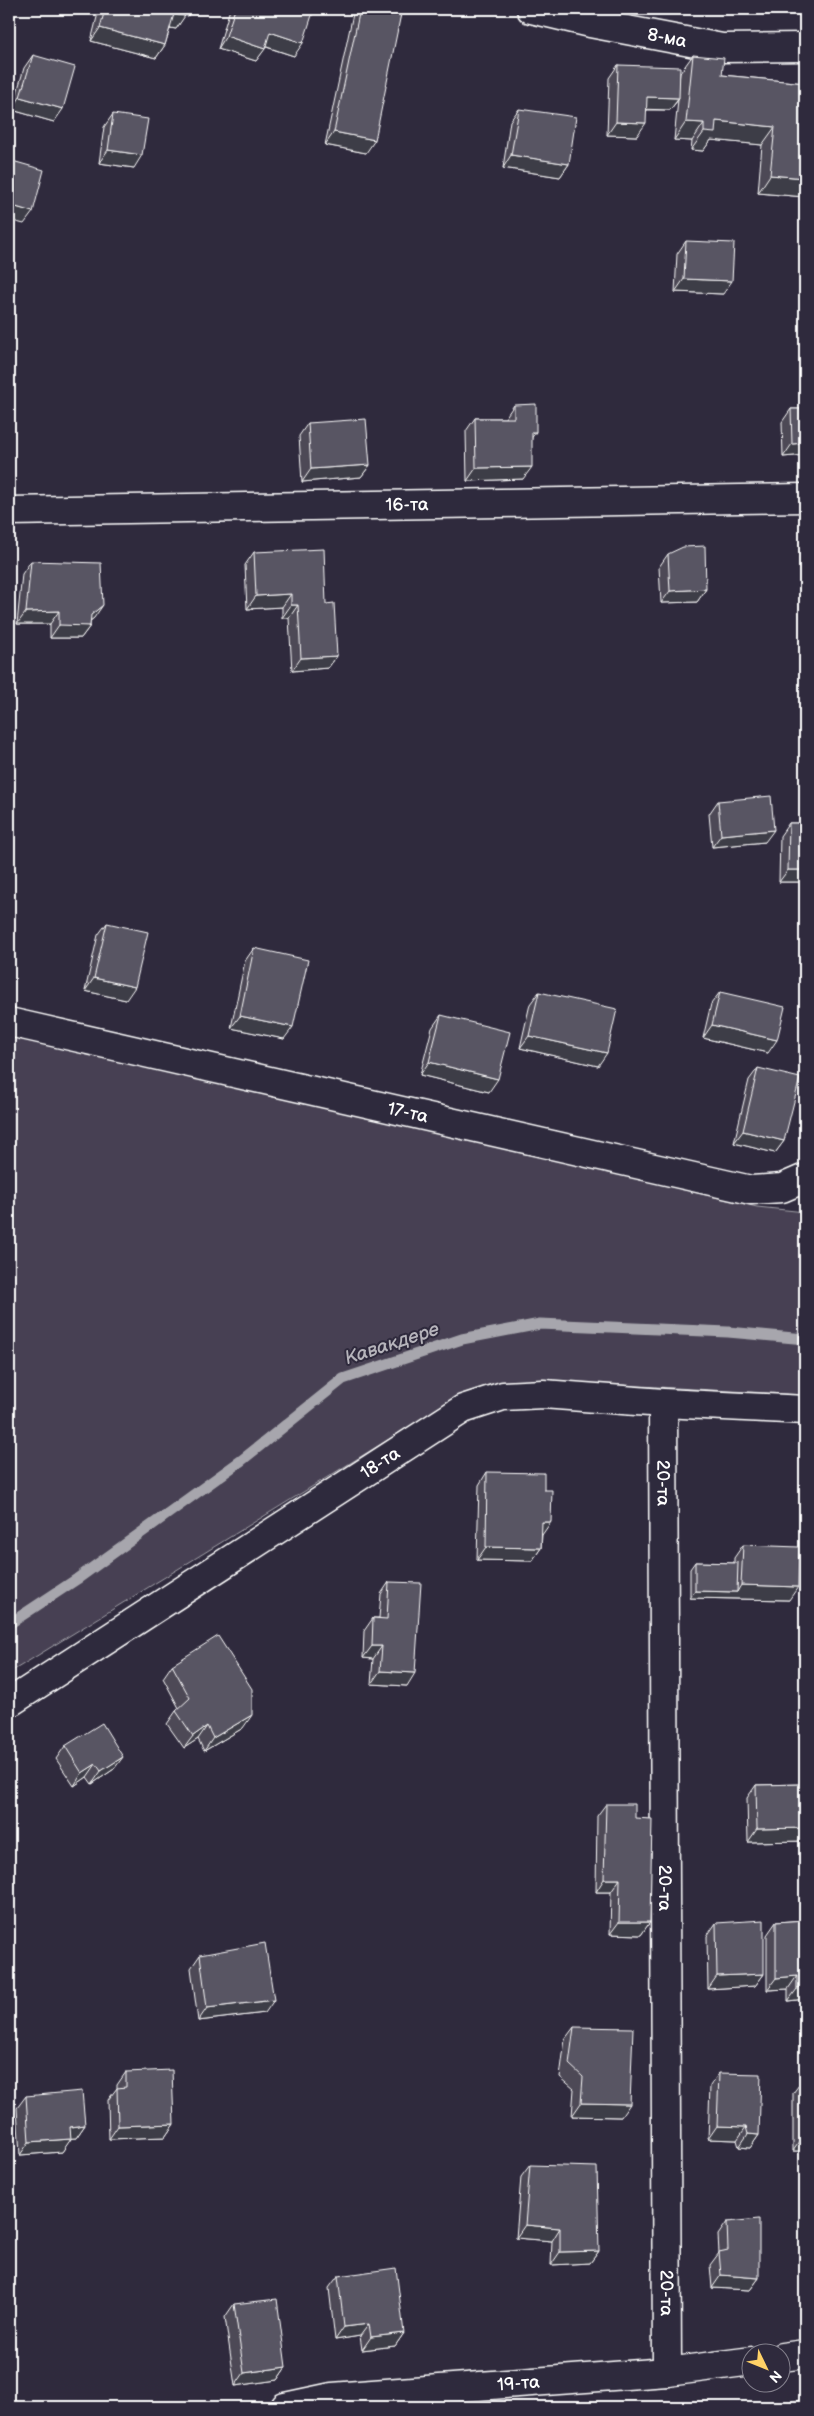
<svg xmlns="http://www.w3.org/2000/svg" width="814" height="2416" font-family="'Balsamiq Sans',sans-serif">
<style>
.green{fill:#464152;stroke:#a2a0a8}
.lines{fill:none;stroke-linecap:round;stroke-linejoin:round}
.stream{stroke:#a7a6ad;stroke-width:11}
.minor-casing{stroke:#fff;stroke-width:31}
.minor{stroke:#2f2a3d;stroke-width:28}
.wall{fill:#4d4956;stroke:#fff}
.shaded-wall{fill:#3e3c46;stroke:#fff}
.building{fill:#595564;stroke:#fff}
.labels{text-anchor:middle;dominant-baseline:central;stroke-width:4;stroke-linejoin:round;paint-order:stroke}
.street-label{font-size:18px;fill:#fff;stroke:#2f2a3d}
.water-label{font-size:19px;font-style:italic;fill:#b6b4bb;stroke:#2f2a3d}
</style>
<rect width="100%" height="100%" fill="#2f2a3d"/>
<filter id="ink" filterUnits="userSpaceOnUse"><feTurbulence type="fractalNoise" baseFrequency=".02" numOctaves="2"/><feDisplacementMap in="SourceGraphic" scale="10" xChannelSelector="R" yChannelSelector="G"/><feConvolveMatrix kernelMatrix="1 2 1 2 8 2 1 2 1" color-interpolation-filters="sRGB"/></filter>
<g filter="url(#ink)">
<path class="green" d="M9,1031L757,1207L805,1212V1395L566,1382L456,1398L9,1673Z"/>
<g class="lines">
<path class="stream" d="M9,1624L77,1579L242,1460L343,1379L462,1339L540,1324L728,1332L805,1339"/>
<g class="minor-casing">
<g id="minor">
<path id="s1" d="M531,9L590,23L722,48L805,47"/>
<path id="s2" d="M9,511L805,498"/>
<path id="s3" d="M9,1022L751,1190L782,1188L805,1178"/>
<path id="s4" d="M663,1403L667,2372"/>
<path id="s5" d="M9,1703L463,1409L503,1396L543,1394L663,1403L805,1410"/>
<path d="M782,2357L805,2354"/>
<path id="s6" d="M285,2407L332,2397L667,2372L752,2361"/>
</g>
</g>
<use href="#minor" class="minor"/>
</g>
<g class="wall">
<path d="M99,9H192L188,16L185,15L176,29L170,28L165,45L156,58L91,41Z"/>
<path d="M230,9H314L294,56L266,47L256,61L218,49Z"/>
<path d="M354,9H402L366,153L325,145Z"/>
<path d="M33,55L54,122L12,110L24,68Z"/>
<path d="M693,55L722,75L805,83V197L758,193L762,145L711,140L703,151L691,150L692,141L674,140L678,100L670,110H647L637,136L607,135L609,78L618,65L679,82L680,73Z"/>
<path d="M519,109L569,164L560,177L503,168L510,121Z"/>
<path d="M113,114L134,168L99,163L104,127Z"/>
<path d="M686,241L723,294L675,292L677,254Z"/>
<path d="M514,405L532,438L523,479L467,481L466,431L475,418H505Z"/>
<path d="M791,409H805V455L783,457L782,422Z"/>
<path d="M308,423L370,465L361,477L302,482L299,436Z"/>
<path d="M254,552L326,604L337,656L328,668L292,671L289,618H282V607L247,609L245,565Z"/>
<path d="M668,554L706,589L697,602L661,603L659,567Z"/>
<path d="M31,561L94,618L90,621V626L81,638H50V624H17L22,574Z"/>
<path d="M718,801L765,842L712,847L709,814Z"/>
<path d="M789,823H805V882H779L780,836Z"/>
<path d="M107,923L126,1000L85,991L98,935Z"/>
<path d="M254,948L284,1039L231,1028L245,961Z"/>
<path d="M539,992L598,1066L520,1048L530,1004Z"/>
<path d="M720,992L768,1053L703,1038L711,1004Z"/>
<path d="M441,1015L489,1092L420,1075L432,1028Z"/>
<path d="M758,1068L784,1141L775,1153L734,1143L749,1080Z"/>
<path d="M487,1472L542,1535L541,1548L532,1561L477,1560L479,1485Z"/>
<path d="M743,1545L789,1600L690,1598V1569L695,1562L734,1563V1558Z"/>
<path d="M389,1582L407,1686L371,1684L373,1659L363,1658L364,1631L373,1618H379L381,1594Z"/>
<path d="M172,1665L243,1728L204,1751L198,1739L184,1748L167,1724L176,1711L179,1708L163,1678Z"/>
<path d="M805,1667V1715H803Z"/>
<path d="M65,1746L114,1769L92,1784L87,1777L74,1786L56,1759Z"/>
<path d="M805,1784V1840L804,1841L748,1842L747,1798L756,1785Z"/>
<path d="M606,1804L650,1922L641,1935L610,1934L611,1892H596L597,1816Z"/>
<path d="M805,1920V1999L788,2001V1989L767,1990V1935L776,1922Z"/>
<path d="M716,1923L764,1974L755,1986L708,1989L707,1936Z"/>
<path d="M200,1955L265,2013L198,2021L191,1968Z"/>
<path d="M574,2027L621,2117L572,2116L574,2089L560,2077L565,2039Z"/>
<path d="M126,2072L174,2124L165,2137L109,2139L108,2100L117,2088V2085Z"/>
<path d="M719,2073L759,2135L750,2148L739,2147L737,2140L708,2139L710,2086Z"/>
<path d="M802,2081L805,2151H793V2093Z"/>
<path d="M26,2096L85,2125L76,2138H71L62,2152L20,2155L17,2108Z"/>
<path d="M530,2165L599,2251L590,2263L551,2265L552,2241L516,2238L521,2177Z"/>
<path d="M727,2222L759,2278L750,2290L712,2288L710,2265L719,2253L718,2235Z"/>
<path d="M338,2276L404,2333L395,2346L362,2350L360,2336L335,2340L329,2288Z"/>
<path d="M234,2304L286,2367L277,2380L235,2386L225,2317Z"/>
<path d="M787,2402L805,2407H783Z"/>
</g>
<g class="shaded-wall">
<path d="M183,9H192L188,16L179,14Z"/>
<path d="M174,14L185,16L176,29L165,27Z"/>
<path d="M100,28L165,45L156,58L91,41Z"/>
<path d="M270,32L303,43L294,56L261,45Z"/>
<path d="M226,36L265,49L256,61L218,49Z"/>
<path d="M20,97L63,109L54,122L12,110Z"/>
<path d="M647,97L679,98L670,110L638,109Z"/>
<path d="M716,121L775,127L762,145L711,140L703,151L691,150L704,132Z"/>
<path d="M616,122L646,123L637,136L607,135Z"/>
<path d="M686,122L704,123L692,141L674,140Z"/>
<path d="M334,132L375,140L366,153L325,145Z"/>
<path d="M108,150L142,155L134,168L99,163Z"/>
<path d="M511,155L569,164L560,177L503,168Z"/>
<path d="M770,175L805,178V197L758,193Z"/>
<path d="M9,205L33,212L24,224L9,220Z"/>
<path d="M684,279L732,281L723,294L675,292Z"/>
<path d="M532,432H536L527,444Z"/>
<path d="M805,443V455L783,457L792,444Z"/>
<path d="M370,465L361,477L302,482L311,469Z"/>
<path d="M532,467L523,479L467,481L476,468Z"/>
<path d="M706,589L697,602L661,603L670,591Z"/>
<path d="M291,594L282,607L247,609L256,596Z"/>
<path d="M103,605L94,618L85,625L90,626L81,638H50L59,625L91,615Z"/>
<path d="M291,605H298L289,618H282Z"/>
<path d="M59,611L50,624H17L26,612Z"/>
<path d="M337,656L328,668L292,671L301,658Z"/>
<path d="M774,830L765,842L712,847L721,835Z"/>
<path d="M788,870H805V882H779Z"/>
<path d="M94,978L135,987L126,1000L85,991Z"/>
<path d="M240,1016L293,1027L284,1039L231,1028Z"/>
<path d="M712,1025L777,1040L768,1053L703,1038Z"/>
<path d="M529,1036L607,1053L598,1066L520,1048Z"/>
<path d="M429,1062L498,1079L489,1092L420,1075Z"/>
<path d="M743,1131L784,1141L775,1153L734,1143Z"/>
<path d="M542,1522H551L542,1535H533Z"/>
<path d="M486,1547L541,1548L532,1561L477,1560Z"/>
<path d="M741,1585L798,1587L789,1600L690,1598L695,1591L737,1592Z"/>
<path d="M372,1646H382L373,1659L363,1658Z"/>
<path d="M380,1671L415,1673L407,1686L371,1684Z"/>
<path d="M252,1715L243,1728L204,1751L213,1738Z"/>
<path d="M207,1726L198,1739L184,1748L193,1736Z"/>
<path d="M123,1757L114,1769L92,1784L101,1771Z"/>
<path d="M96,1764L87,1777L74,1786L82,1773Z"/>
<path d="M805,1828V1840L804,1841L748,1842L757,1829Z"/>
<path d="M604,1879H620L611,1892H596Z"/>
<path d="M619,1922H650L641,1935L610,1934Z"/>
<path d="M764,1974L755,1986L708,1989L717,1976Z"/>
<path d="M797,1976L788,1989L767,1990L776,1978Z"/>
<path d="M805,1987V1999L788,2001L797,1989Z"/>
<path d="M274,2000L265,2013L198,2021L207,2008Z"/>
<path d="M581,2103L630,2104L621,2117L572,2116Z"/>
<path d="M174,2124L165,2137L109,2139L118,2126Z"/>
<path d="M85,2125L76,2138L61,2139L70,2127Z"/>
<path d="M717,2126L746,2127L737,2140L708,2139Z"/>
<path d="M748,2134L759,2135L750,2148L739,2147Z"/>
<path d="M802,2138H805V2151H793Z"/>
<path d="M71,2139L62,2152L20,2155L29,2142Z"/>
<path d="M525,2225L560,2228L552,2241L516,2238Z"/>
<path d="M599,2251L590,2263L551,2265L560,2252Z"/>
<path d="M721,2275L759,2278L750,2290L712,2288Z"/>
<path d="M369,2324L360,2336L335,2340L344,2327Z"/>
<path d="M404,2333L395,2346L362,2350L371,2337Z"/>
<path d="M286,2367L277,2380L235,2386L244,2373Z"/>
</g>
<g class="building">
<path d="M105,9H186L185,16L174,14L165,45L100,28Z"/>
<path d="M235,9H314L303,43L270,32L265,49L226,36Z"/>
<path d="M360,9H402L375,140L334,132Z"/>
<path d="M33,55L75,67L63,109L20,97Z"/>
<path d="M693,55L724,58L722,75L805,83V178L770,175L775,127L716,121L715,133L704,132V123L686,122Z"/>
<path d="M618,65L680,67L679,98L647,97L646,123L616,122Z"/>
<path d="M519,109L576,117L569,164L511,155Z"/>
<path d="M113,114L148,119L142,155L108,150Z"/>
<path d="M9,160L44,170L33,212L9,205Z"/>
<path d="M686,241L734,243L732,281L684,279Z"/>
<path d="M536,404V432H532V467L476,468L475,418H514V405Z"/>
<path d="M791,409H805V443L792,444Z"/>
<path d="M366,419L370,465L311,469L308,423Z"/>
<path d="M705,546L706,589L670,591L668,554L683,547Z"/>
<path d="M324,549L326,604L334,603L337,656L301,658L298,605H291V594L256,596L254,552Z"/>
<path d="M31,561L101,563L103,605L91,615L90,626L59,625V611L26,612Z"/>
<path d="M771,796L774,830L721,835L718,801Z"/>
<path d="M789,823H805V870H788Z"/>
<path d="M107,923L148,932L135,987L94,978Z"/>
<path d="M254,948L308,960L293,1027L240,1016Z"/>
<path d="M539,992L617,1009L607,1053L529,1036Z"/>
<path d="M720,992L785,1007L777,1040L712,1025Z"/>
<path d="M441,1015L510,1032L498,1079L429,1062Z"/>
<path d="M758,1068L800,1078L784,1141L743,1131Z"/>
<path d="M487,1472L544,1473V1490H552L551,1522H542L541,1548L486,1547Z"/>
<path d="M743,1545L799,1547L798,1587L741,1585Z"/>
<path d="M695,1562L738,1563L737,1592L695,1591Z"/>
<path d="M389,1582L421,1583L415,1673L380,1671L382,1646H372L373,1618L387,1619Z"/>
<path d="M218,1636L252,1689V1715L213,1738L207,1726L193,1736L176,1711L190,1698L172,1665Z"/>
<path d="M102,1723L123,1757L101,1771L96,1764L82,1773L65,1746Z"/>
<path d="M805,1784V1828L757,1829L756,1785Z"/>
<path d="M606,1804H635V1818L652,1819L650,1922H619L620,1879H604Z"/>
<path d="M764,1920V1974L717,1976L716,1923Z"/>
<path d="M805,1920V1987L797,1989V1976L776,1978V1922Z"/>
<path d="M265,1943L274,2000L207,2008L200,1955Z"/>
<path d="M574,2027L633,2028L630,2104L581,2103L583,2077L569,2064Z"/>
<path d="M172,2070L174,2124L118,2126L117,2088L126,2087V2072Z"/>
<path d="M719,2073L761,2074L759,2135L748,2134L746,2127L717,2126Z"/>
<rect x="802" y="2081" width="3" height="57"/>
<path d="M82,2091L85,2125L70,2127L71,2139L29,2142L26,2096Z"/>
<path d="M530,2165L597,2167L599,2251L560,2252V2228L525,2225Z"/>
<path d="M759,2219V2278L721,2275L719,2252L728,2250L727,2222Z"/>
<path d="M396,2268L404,2333L371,2337L369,2324L344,2327L338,2276Z"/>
<path d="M277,2299L286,2367L244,2373L234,2304Z"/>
<path d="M805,2400V2407H787V2402Z"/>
</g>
</g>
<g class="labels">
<g class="street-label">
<text stroke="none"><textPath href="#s1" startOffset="139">8-ма</textPath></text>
<text stroke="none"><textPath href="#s2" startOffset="398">16-та</textPath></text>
<text stroke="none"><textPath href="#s3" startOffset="409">17-та</textPath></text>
<text stroke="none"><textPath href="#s5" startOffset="442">18-та</textPath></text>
<text stroke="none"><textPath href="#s4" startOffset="80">20-та</textPath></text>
<text stroke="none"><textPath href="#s4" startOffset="485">20-та</textPath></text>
<text stroke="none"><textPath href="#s4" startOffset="890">20-та</textPath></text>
<text stroke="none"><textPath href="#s6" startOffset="235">19-та</textPath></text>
</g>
<g class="water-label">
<text transform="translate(392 1344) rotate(-18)">Кавакдере</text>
</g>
</g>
<rect width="814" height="2416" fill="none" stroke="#2f2a3d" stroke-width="30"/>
<rect x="15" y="15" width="784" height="2386" fill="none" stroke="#fff" stroke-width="2" filter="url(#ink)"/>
<g transform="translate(766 2368) rotate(133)"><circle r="24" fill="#2f2a3d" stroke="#827f8b"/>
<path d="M0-4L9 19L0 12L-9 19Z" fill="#ffd166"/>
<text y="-8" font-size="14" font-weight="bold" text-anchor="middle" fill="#ffffff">N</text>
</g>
</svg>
